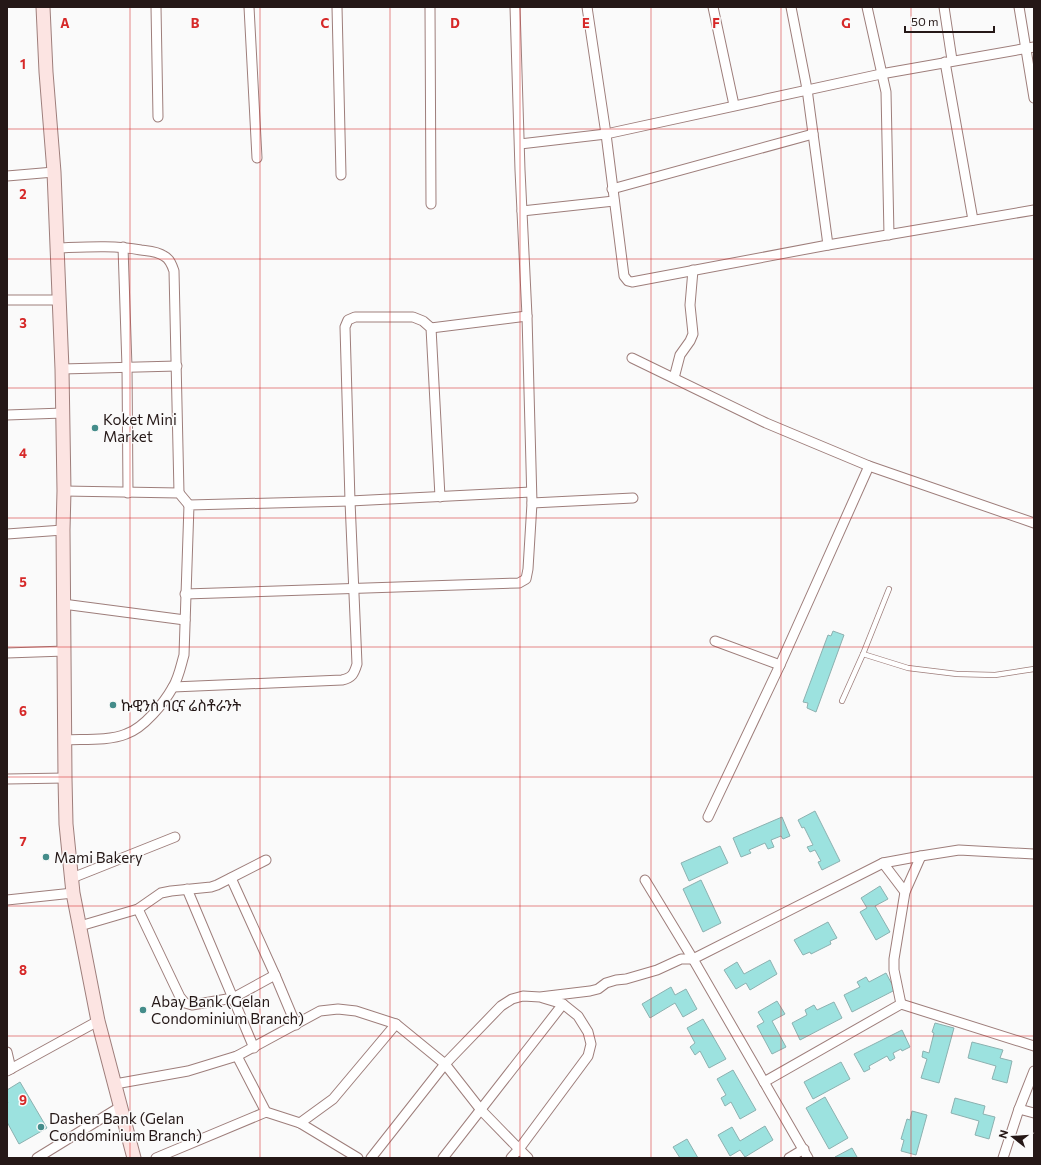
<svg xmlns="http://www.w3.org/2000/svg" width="1041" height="1165" font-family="Commissioner,'Noto Sans Ethiopic',sans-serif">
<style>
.building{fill:#9ce2df;stroke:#8cb1b0}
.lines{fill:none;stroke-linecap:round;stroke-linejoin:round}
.lane-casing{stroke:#9e7e7b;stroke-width:6}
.street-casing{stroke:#9e7e7b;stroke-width:11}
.secondary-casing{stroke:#9e7e7b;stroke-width:15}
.lane{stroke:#fff;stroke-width:4.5}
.street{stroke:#fff;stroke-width:9}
.secondary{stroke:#fce4e2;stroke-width:13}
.grid{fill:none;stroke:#d62828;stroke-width:1;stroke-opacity:0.55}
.poi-dot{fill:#448c8a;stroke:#fafafa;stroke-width:1.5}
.labels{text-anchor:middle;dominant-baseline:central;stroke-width:3;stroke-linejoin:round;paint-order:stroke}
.poi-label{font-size:15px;fill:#251817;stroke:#fafafa;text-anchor:start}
.grid-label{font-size:13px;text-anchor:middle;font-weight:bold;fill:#d62828;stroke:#fafafa;stroke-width:3;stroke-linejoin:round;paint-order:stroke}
</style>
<rect width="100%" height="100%" fill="#fafafa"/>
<g class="building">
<path d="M833,631L844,635L816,712L807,708L808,703L803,702L828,635L831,636Z"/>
<path d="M815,811L840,861L822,870L818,862L821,861L815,850L810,852L807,847L813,845L804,827L802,828L798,820Z"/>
<path d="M782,817L790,836L783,839L781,836L771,840L774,847L768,849L765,843L749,850L751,853L741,857L733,838Z"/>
<path d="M720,846L728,863L689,881L681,863Z"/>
<path d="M701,880L721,923L703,932L683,889Z"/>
<path d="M880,886L888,899L875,906L890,932L876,940L860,912L867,908L861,898Z"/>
<path d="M828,922L837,938L830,941L831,944L811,954L810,952L803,955L794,940Z"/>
<path d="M770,960L777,974L750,990L746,983L736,989L724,970L737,962L744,974Z"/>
<path d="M886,973L895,990L852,1012L844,995L860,987L857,982L866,977L869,982Z"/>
<path d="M671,987L675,995L686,989L697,1009L683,1017L675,1003L650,1018L642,1004Z"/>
<path d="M777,1001L785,1014L772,1021L786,1047L772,1054L757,1026L764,1022L758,1012Z"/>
<path d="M834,1002L842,1018L800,1040L792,1023L807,1015L805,1010L814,1005L817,1010Z"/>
<path d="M703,1019L726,1059L709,1068L700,1051L695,1055L690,1047L695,1043L687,1028Z"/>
<path d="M935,1023L954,1028L939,1083L921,1078L927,1059L922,1057L923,1051L929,1053L934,1033L932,1032Z"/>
<path d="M902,1030L910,1047L902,1051L901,1049L893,1053L895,1058L890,1061L887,1056L869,1066L870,1069L864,1072L854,1054Z"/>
<path d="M972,1042L1003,1050L1000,1058L1012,1061L1007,1083L992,1079L996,1066L968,1058Z"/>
<path d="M841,1062L850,1079L813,1099L804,1082Z"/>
<path d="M733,1070L756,1110L740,1119L731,1102L725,1106L721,1098L726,1095L717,1079Z"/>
<path d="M20,1082L47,1128L19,1144L7,1122V1104L8,1103L7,1101V1090Z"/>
<path d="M825,1097L848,1138L829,1149L806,1108Z"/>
<path d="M955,1098L985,1106L983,1114L995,1117L989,1139L975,1135L979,1121L951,1113Z"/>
<path d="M912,1111L927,1115L916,1155L901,1151L904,1140L901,1139L907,1119L910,1120Z"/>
<path d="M765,1126L773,1140L745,1157L740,1150L730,1156L718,1135L732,1127L740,1141Z"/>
<path d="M687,1139L698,1158H680L673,1147Z"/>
<path d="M852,1148L857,1157L856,1158H835V1157Z"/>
</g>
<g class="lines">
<g class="lane-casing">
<g id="lane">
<path d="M863,654L908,668L957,674L995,675L1034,669"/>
<path d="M842,701L863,654L889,589"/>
</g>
</g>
<g class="street-casing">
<g id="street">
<path d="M156,7L158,117"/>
<path d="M249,7L257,158"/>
<path d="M337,7L341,175"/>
<path d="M430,7L431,204"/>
<path d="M587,7L606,134L624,276L628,281L632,282L828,245L1034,210"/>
<path d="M713,7L734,105"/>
<path d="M791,7L807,89L828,245"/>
<path d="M867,7L886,92L889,235"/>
<path d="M944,7L952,60"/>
<path d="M1019,7L1034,98"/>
<path d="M945,62L973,220"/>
<path d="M520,144L606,134L881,74L1034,47"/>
<path d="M7,176L54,172"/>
<path d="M612,189L813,134"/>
<path d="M522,211L614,201"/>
<path d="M123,247L127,367L128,493"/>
<path d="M57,248C86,247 113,245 141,250C149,251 157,251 164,256C170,259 172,265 174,271L179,493"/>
<path d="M7,300H60"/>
<path d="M431,328L527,316"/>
<path d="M632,358L766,423L869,466L1034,523"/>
<path d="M62,369L177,366"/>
<path d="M674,378L680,355L690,341L693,334L690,305L693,270"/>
<path d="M7,415L63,413"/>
<path d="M64,491L179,493L189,505"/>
<path d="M532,503L633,498"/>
<path d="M7,534L63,530"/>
<path d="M185,594L519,583L526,579L528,569L532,503L527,316L520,170L515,7"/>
<path d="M63,604L185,620"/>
<path d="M715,641L780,665"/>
<path d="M7,653L65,651"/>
<path d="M173,687L342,680C352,678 354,674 357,664L350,501L345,327L348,320L355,317H413L423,321L431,328L440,497"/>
<path d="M65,740C83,739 109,741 126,734C144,728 164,703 173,687C179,677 181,665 184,655L189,505L350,501L531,492"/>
<path d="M7,779L65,778"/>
<path d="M708,817L780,665L869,466"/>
<path d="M883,863L905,892"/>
<path d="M72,878L175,837"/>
<path d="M231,878L275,975L296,1025"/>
<path d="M645,880L693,959"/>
<path d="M187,889L254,1048"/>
<path d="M7,900L73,893"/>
<path d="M138,909L180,997L185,1003L192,1005L233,998L275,975"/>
<path d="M80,926L138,909L161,893L171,891L211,887L217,885L266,860"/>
<path d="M901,1004L894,970V959L905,892L921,856"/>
<path d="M7,1052L11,1069"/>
<path d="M237,1056L266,1112"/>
<path d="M7,1071L98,1021"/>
<path d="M764,1082L901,1004L1034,1046"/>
<path d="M115,1084L188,1071L237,1056L320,1011L338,1009L356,1011L396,1024L445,1064L501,1006L512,999L523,996L540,997L590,991L598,989L606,983L616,980L626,979L657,970L681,959H693"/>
<path d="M1019,1109L1034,1113"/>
<path d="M300,1123L333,1099L396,1024"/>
<path d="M37,1158L120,1107"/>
<path d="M156,1158L266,1112L300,1123L358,1158"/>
<path d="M371,1158L445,1064L481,1110L519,1149L511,1158"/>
<path d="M443,1158L563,1004"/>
<path d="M528,1158L519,1149L588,1056L591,1044L588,1032L578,1016L563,1004L543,998"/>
<path d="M789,1158L804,1149"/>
<path d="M808,1158L693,959L883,863L921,856L959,850L1034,854"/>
<path d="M1003,1158L1019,1109L1034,1071"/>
</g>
</g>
<g class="secondary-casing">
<path id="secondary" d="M43,7L46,72L54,172L62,369L64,491L63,530L65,778L66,824L73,893L98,1021L134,1158"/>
</g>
<use href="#lane" class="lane"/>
<use href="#street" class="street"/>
<use href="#secondary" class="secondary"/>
</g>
<path class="grid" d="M130,7V1158M260,7V1158M390,7V1158M520,7V1158M651,7V1158M781,7V1158M911,7V1158M7,129H1034M7,259H1034M7,388H1034M7,518H1034M7,647H1034M7,777H1034M7,906H1034M7,1036H1034"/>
<g class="poi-dot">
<circle cx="95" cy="428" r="4"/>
<circle cx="113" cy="705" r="4"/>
<circle cx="46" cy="857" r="4"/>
<circle cx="143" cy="1010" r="4"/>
<circle cx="41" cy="1127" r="4"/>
</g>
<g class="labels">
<g class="poi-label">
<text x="103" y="419">Koket Mini<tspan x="103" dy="17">Market</tspan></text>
<text x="121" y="705">ኩዊንስ ባርና ሬስቶራንት</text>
<text x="54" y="857">Mami Bakery</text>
<text x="151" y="1001">Abay Bank (Gelan<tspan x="151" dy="17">Condominium Branch)</tspan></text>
<text x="49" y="1118">Dashen Bank (Gelan<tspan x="49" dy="17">Condominium Branch)</tspan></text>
</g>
</g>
<g class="grid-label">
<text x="65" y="28">A</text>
<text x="195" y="28">B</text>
<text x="325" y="28">C</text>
<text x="455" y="28">D</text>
<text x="586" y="28">E</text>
<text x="716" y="28">F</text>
<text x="846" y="28">G</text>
<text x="23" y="69">1</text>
<text x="23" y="199">2</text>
<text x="23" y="328">3</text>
<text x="23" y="458">4</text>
<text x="23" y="587">5</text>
<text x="23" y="716">6</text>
<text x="23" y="846">7</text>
<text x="23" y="975">8</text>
<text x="23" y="1105">9</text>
</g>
<rect width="1041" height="1165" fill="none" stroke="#251817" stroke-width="16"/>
<g transform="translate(1013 1137) rotate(287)" stroke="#fafafa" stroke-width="3" paint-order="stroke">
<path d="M0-3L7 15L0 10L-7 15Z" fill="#251817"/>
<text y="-6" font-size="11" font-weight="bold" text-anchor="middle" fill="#251817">N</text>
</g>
<path d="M905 26v6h89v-6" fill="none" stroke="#251817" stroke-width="2"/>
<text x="911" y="26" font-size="12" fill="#251817" stroke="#fafafa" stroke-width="3" paint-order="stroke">50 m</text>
</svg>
